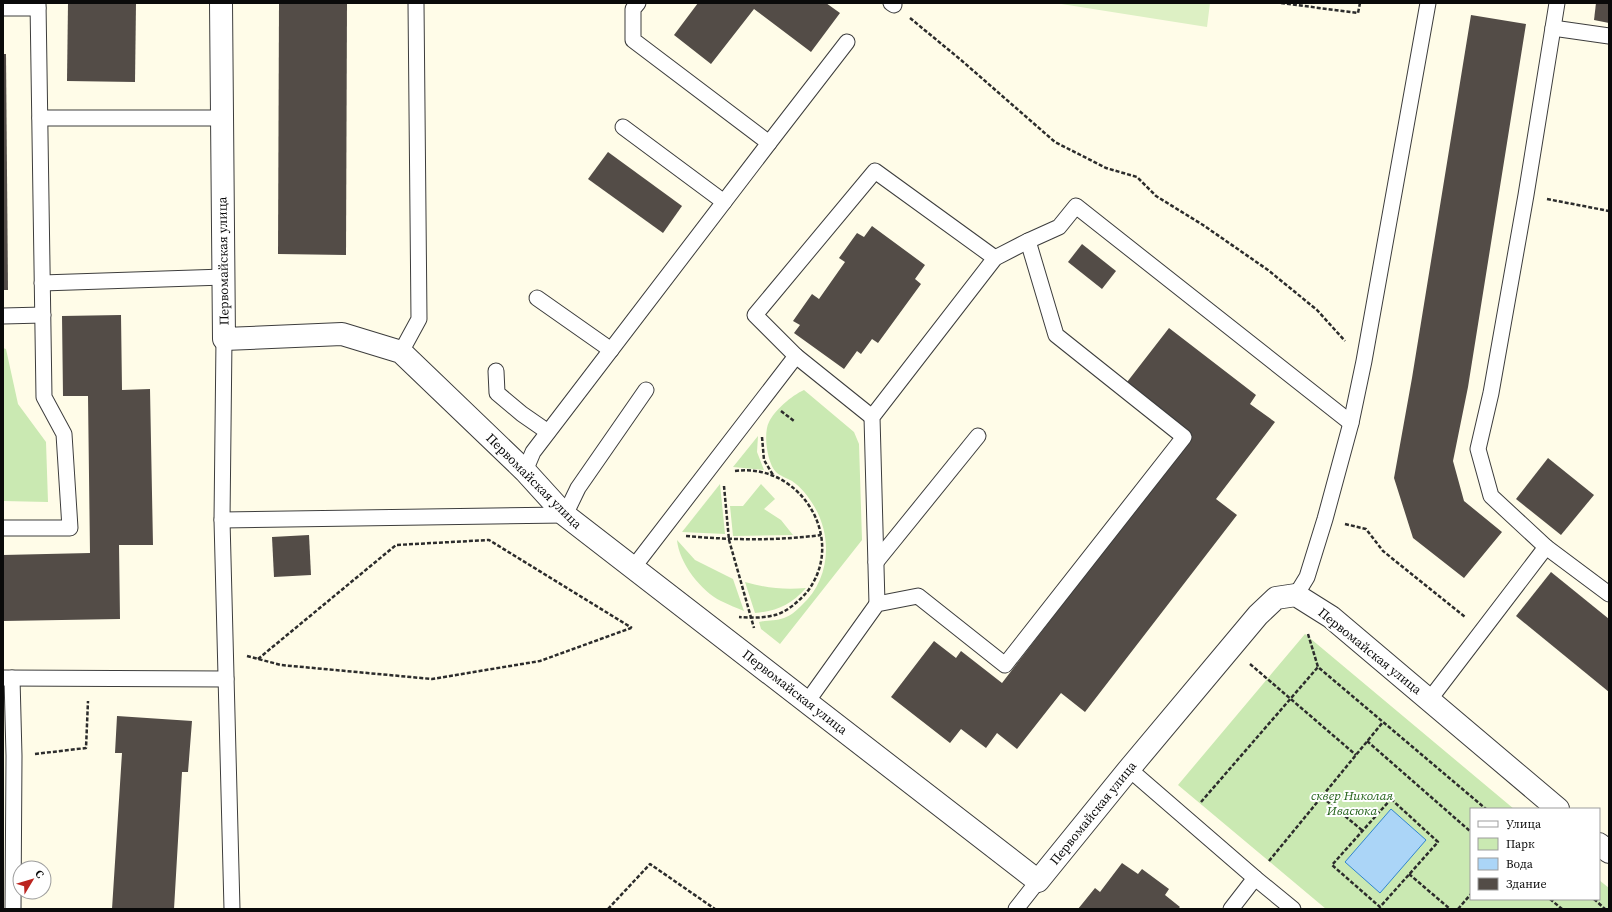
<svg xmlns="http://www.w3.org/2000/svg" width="1612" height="912" font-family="'Source Serif 4',serif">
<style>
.green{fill:#cae9b2}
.pitch{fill:#ddf0c4}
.water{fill:#abd5f7;stroke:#3185d0}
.building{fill:#534c47}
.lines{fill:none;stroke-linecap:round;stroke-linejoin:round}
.service-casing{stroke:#3d3d3d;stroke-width:17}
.minor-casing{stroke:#3d3d3d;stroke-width:24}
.path{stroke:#2c2c2c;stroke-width:2.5;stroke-dasharray:4 2;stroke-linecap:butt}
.service{stroke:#fff;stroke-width:15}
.minor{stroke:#fff;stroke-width:22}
.labels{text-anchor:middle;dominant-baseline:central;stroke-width:4;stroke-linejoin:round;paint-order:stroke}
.street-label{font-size:13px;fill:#0a0a0a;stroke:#fff}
.park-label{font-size:13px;font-style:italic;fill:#24621a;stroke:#fff}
</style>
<rect width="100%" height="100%" fill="#fffce8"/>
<g class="green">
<path d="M3,348L6,349L18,404L46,442L48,502L3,501Z"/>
<path d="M804,390L854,432L859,444L862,540L780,644L761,629L759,622C767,620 776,621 784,618C790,616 796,611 801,606C830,580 833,538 814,506C808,496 801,487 792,481C787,478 780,476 776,472C767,463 763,433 769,422C775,410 791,396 804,390Z"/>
<path d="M758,436L757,452L764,470L733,467Z"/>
<path d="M720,484L725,534L682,532Z"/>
<path d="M761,484L775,499L764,509L781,520L793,535L733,536L730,506H743Z"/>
<path d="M677,540L695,560L733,579L744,611C737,608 729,605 721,601C701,591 679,563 677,540Z"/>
<path d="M745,582C766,588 784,590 806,588C791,605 777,611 755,613Z"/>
<path d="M1305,634L1514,809H1471V899H1599V880L1609,888V909H1326L1178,785Z"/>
</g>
<path class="pitch" d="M1055,3H1210L1207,27Z"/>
<path class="water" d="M1391,809L1426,840L1380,893L1345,862Z"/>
<g class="building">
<path d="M68,3H136L135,82L67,81Z"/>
<path d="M279,3H347L346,255L278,254Z"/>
<path d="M698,3H826L840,13L811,52L754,9L711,64L674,35Z"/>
<path d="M1596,3H1609V23L1594,20Z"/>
<path d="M1471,15L1526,24L1468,387L1453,461L1464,501L1502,532L1464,578L1413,538L1394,478L1412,378Z"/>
<path d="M3,54H6L8,290H3Z"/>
<path d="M608,152L682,206L663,233L588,179Z"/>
<path d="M872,226L925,265L915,279L921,284L878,343L872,339L861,354L857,351L844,369L794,333L800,325L793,321L812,294L819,299L845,262L839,258L857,233L864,237Z"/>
<path d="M1082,244L1116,271L1102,289L1068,262Z"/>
<path d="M121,315L122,390L150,389L153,545H119L120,619L3,621V555L90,553L88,396H63L62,316Z"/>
<path d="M1169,328L1256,395L1250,404L1275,422L1216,499L1237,515L1085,712L1061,693L1017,749L997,733L986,748L961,729L950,743L891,697L934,641L956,658L961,651L1002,683L1191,437L1124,386Z"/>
<path d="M1548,458L1594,495L1561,535L1516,499Z"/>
<path d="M309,535L311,575L274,577L272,537Z"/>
<path d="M1551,572L1609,619V692L1516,616Z"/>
<path d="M117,716L192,721L188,772H182L174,909H112L122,753H115Z"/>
<path d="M1122,863L1138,874L1142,869L1169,889L1165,895L1180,907L1178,909H1078L1095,888L1100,892Z"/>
</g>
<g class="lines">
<g class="service-casing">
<g id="service">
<path d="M638,3L633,9V40L769,143L847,42"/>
<path d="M891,3L894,5"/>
<path d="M3,8H38"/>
<path d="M1553,28L1609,36"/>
<path d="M40,118H221"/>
<path d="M623,127L724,202"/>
<path d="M42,283L224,277"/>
<path d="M537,298L611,350"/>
<path d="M3,316L43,315"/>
<path d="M224,339L222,520L232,909"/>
<path d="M401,352L419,319L416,3"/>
<path d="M496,371L497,393L522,414L548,432"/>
<path d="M872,417L796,356L755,315L875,171L995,258"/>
<path d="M525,471L533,452L769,143"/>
<path d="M222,520L565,515L578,488L646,390"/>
<path d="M3,528H70L64,434L44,397L38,3"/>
<path d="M1546,547L1609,594"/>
<path d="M876,562L978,436"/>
<path d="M633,568L796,356"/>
<path d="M1296,595L1307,577L1325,519L1351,423L1364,361L1428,3"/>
<path d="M877,604L872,417L995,258L1028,241"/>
<path d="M3,678L226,679"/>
<path d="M12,678L14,756L13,909"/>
<path d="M1430,699L1546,547L1491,496L1478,449L1491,393L1526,195L1557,3"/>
<path d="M807,702L877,604L918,596L1005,665L1184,437L1056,335L1028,241L1059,227L1076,206L1351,423"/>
<path d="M1129,769L1255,878L1231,909"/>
<path d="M1255,878L1293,909"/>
<path d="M1016,909L1038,881"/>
</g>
</g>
<g class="minor-casing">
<g id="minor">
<path d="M221,3L224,339L342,334L401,352L525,471L565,515L1038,881L1129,769L1258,615L1276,598L1296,595L1331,617L1558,809"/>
<path d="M1599,844L1609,852"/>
</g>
</g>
<g class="path">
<path d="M1281,3L1358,13L1360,3"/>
<path d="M910,18L961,60L1055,142L1106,168L1137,177L1156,196L1203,225L1268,270L1317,310L1345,341"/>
<path d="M1547,199L1609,211"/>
<path d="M781,411L794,421"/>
<path d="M762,437L764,460L773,475"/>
<path d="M735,471C800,462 848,539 807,592C799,601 787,612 775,615C764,618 751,618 739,617"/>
<path d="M724,486L729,540L754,628"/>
<path d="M1345,524L1366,529L1383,551L1465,617"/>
<path d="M686,536C732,540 776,541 821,535"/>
<path d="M1308,634L1318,667L1486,809"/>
<path d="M247,656L281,665L432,679L540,661L631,628"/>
<path d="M258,659L396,545L489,540L632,628"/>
<path d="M1250,664L1356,755"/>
<path d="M1367,741L1471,832"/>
<path d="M35,754L86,748L88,701"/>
<path d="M1322,797L1363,831"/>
<path d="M1391,799L1438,842L1380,907L1332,865Z"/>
<path d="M1201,802L1318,667"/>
<path d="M1269,861L1383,722"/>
<path d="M1409,874L1450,909"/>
<path d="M1550,899L1562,909"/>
<path d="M1594,899L1605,909"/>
<path d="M608,909L650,864L715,909"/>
<path d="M1458,909L1471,894"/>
</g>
<use href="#service" class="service"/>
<use href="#minor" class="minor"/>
</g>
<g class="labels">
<g class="street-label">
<text transform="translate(223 261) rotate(-91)">Первомайская улица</text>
<text transform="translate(534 481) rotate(45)">Первомайская улица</text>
<text transform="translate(1370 651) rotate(39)">Первомайская улица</text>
<text transform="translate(795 692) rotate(38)">Первомайская улица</text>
<text transform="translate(1093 813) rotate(-51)">Первомайская улица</text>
</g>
<g class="park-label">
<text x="1352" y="795">сквер Николая<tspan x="1352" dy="15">Ивасюка</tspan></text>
</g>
</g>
<rect width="1612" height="912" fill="none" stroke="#0a0a0a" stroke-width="8"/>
<rect x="1470" y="808" width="130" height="92" fill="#ffffff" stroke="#9d9d9d"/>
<rect x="1478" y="821" width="20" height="6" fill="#ffffff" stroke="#9d9d9d"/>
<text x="1506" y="828" font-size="12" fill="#0a0a0a">Улица</text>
<rect x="1478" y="838" width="20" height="12" fill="#cae9b2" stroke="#9d9d9d"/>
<text x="1506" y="848" font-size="12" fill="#0a0a0a">Парк</text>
<rect x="1478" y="858" width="20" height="12" fill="#abd5f7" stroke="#9d9d9d"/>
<text x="1506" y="868" font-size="12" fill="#0a0a0a">Вода</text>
<rect x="1478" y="878" width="20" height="12" fill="#534c47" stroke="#9d9d9d"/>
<text x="1506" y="888" font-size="12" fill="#0a0a0a">Здание</text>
<g transform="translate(32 880) rotate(52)"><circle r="19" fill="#ffffff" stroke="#9d9d9d"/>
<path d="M0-3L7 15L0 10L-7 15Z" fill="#bc2520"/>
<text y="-6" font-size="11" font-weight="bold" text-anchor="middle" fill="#0a0a0a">С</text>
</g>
</svg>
